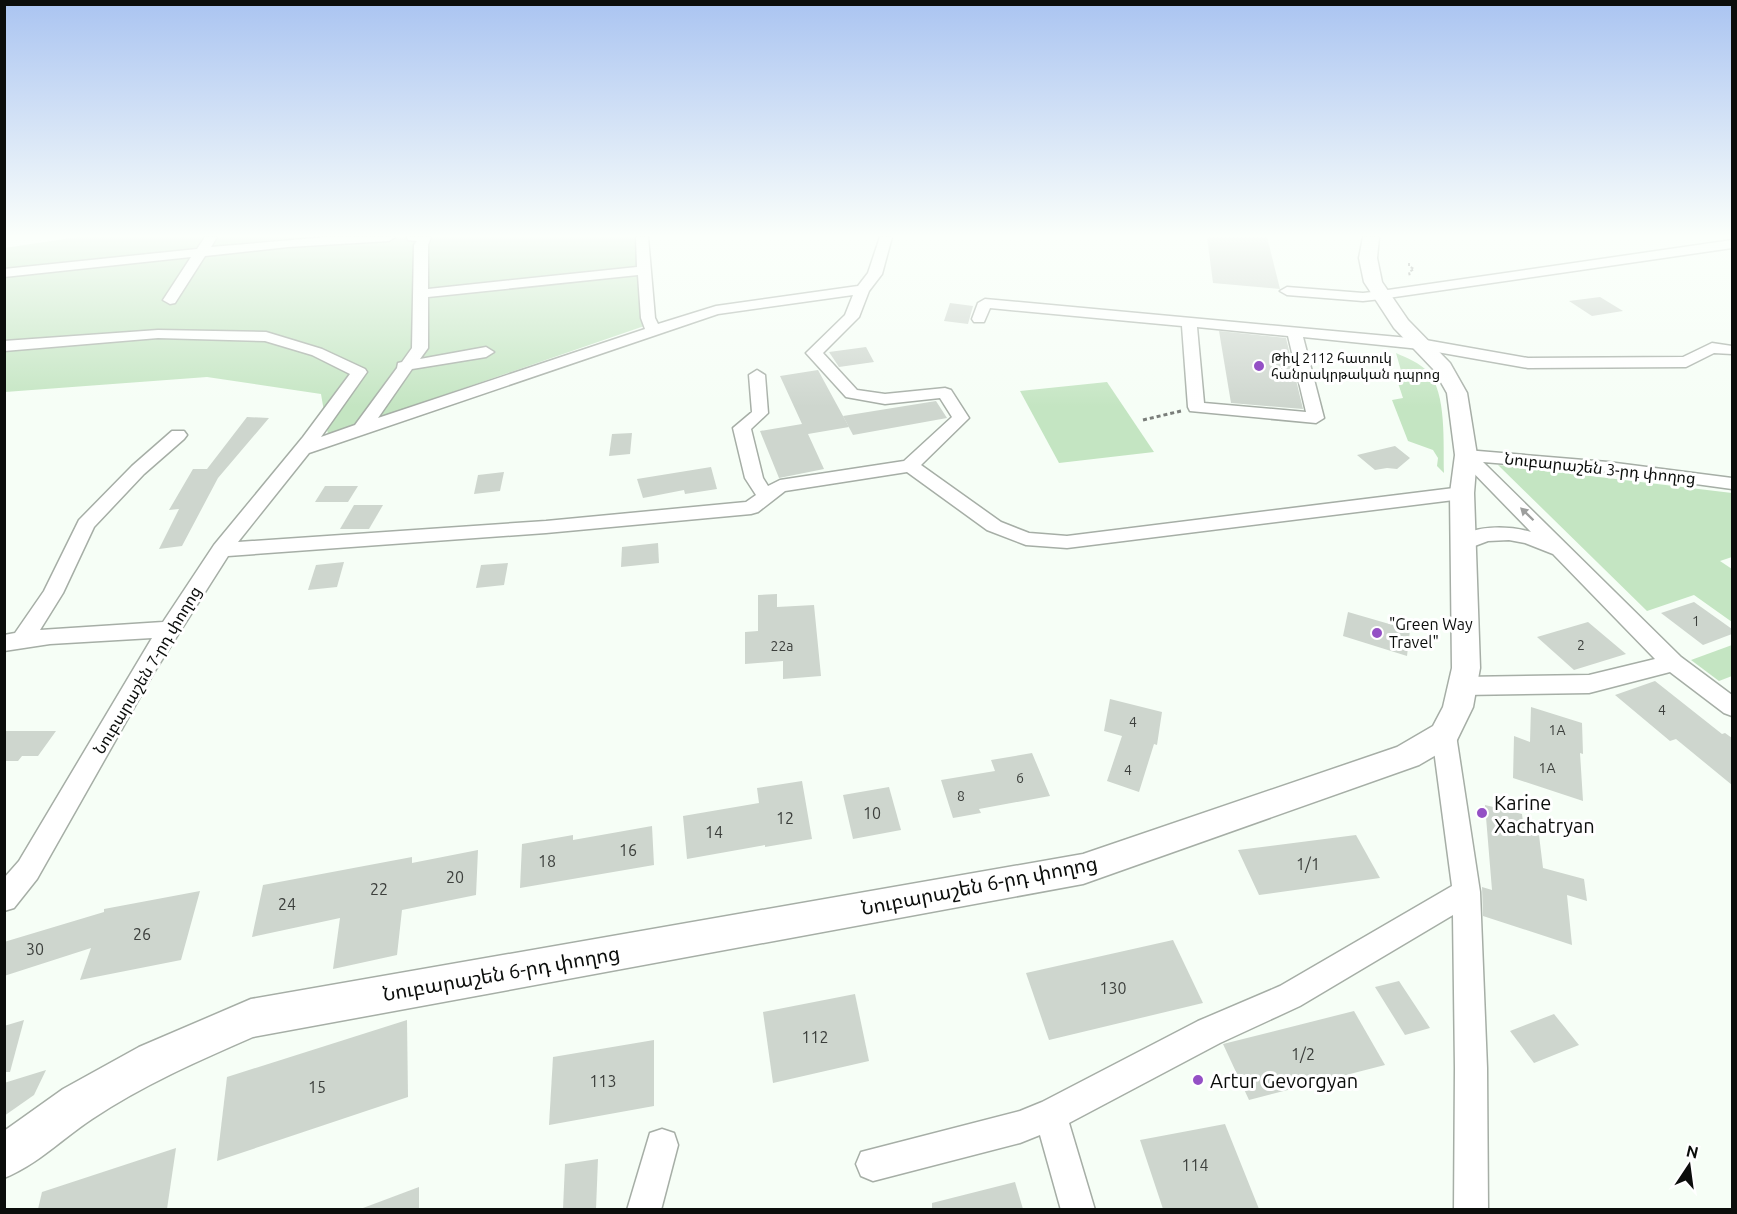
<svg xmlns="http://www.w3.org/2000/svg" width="1737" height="1214" font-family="Ubuntu,'Noto Sans Armenian',sans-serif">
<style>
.green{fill:#c4e5c2}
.building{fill:#ced6ce}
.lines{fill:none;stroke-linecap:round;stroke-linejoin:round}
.minor-casing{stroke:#a6aea6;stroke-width:3}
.major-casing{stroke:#a6aea6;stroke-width:3}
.path-far1{stroke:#7a7e7a;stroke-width:2;stroke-dasharray:3 2;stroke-linecap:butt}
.path{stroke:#7a7e7a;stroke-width:3;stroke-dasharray:4 3;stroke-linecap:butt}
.minor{fill:#fff;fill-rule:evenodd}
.major{fill:#fff;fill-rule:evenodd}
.oneway{fill:#9d9e9d}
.poi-dot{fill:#9450c5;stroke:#fff;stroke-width:2}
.labels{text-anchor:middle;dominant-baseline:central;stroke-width:6;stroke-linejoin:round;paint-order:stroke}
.far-poi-label{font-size:14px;fill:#0b0d0b;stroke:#fff;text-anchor:start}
.number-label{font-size:14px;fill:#3c3f3c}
.street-label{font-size:16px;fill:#0b0d0b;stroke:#fff}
.poi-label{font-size:16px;fill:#0b0d0b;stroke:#fff;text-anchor:start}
.near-number-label{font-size:16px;fill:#3c3f3c}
.near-poi-label{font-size:20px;fill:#0b0d0b;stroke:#fff;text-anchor:start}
.near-street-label{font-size:20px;fill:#0b0d0b;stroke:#fff}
</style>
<rect width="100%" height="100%" fill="#f6fef6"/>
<g class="green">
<path d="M78,237H641L653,323L328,435L321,394L207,377L5,392L4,248Z"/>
<path d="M1396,353C1407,358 1420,363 1428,372C1447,393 1443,445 1444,473L1437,466L1438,458L1433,450L1408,441L1392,400L1403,398L1396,377L1402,374Z"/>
<path d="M1107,382L1154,452L1059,463L1020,391Z"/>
<path d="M1498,465L1732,493V557L1720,561L1732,569V622L1694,595L1647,611Z"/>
<path d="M1732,645V676L1719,681L1691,660Z"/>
</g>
<g class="building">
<path d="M1207,237H1267L1280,289L1213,283Z"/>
<path d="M1600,297L1623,311L1592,316L1569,301Z"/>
<path d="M950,303L973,306L968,324L944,321Z"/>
<path d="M1219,331L1286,338L1303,409L1231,403Z"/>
<path d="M866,347L874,362L839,367L829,352Z"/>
<path d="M818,370L849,427L808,434L824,469L779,478L760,431L802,424L780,376Z"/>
<path d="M936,401L947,418L853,435L843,416Z"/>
<path d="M247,417L269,418L218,478L182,546L159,549L179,509L169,510L193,469H207Z"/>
<path d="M632,433L630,454L609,456L612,434Z"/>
<path d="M1395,446L1410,458L1397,469L1387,468L1375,470L1357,455Z"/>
<path d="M711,467L717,489L685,494L684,490L643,498L637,479Z"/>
<path d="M504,472L500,491L474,494L478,475Z"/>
<path d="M325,486H358L348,502H315Z"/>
<path d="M354,505H383L369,529H340Z"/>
<path d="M658,543L659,563L621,567L622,547Z"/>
<path d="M344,562L337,587L308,590L316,565Z"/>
<path d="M508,563L504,585L476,588L481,565Z"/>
<path d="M777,594V607L814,605L821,676L783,679V661L745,664V632L758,631V595Z"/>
<path d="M1694,602L1732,629V634L1703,645L1661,613Z"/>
<path d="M1348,612L1410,630L1407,656L1343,636Z"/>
<path d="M1588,622L1626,654L1574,670L1537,637Z"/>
<path d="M1655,681L1722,734L1725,733L1732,738V785L1676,739L1670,741L1615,695Z"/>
<path d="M1110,699L1162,712L1157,745L1154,744L1139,792L1107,781L1122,736L1104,731Z"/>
<path d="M1531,707L1582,723L1583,754L1580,753L1583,801L1513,778L1514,736L1530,742Z"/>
<path d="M4,731H56L38,756H22L18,761H4Z"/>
<path d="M1032,753L1050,796L979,809L981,813L953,818L941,780L995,771L991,760Z"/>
<path d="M802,781L812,839L765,847V845L687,859L683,816L759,803L757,788Z"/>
<path d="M889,787L901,830L853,839L843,795Z"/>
<path d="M1485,805L1522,814L1524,831L1539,835L1543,868L1584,879L1587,901L1567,895L1572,945L1483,916L1482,887L1492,890Z"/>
<path d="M652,826L654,865L520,888L522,844L573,835V840Z"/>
<path d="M1356,835L1380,878L1259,895L1238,850Z"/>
<path d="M478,850L476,895L402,910L397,955L333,969L340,918L252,937L263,885L412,857V863Z"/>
<path d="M200,891L181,960L80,980L91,948L4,976V942L104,912V909Z"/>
<path d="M1173,940L1203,1003L1049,1040L1026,973Z"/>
<path d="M1399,981L1430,1028L1405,1035L1375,987Z"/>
<path d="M855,994L869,1061L773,1083L763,1012Z"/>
<path d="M1354,1011L1385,1065L1249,1100L1223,1044Z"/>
<path d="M1554,1014L1579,1045L1534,1063L1510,1031Z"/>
<path d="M24,1020L10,1072H4V1026Z"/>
<path d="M407,1020L408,1097L217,1161L227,1077Z"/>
<path d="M654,1040V1106L549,1125L553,1057Z"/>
<path d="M46,1070L34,1095L4,1116V1083Z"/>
<path d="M1225,1124L1259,1209H1163L1140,1140Z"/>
<path d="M176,1148L167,1209H38L42,1192Z"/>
<path d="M598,1159L596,1209H563L565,1164Z"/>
<path d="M1015,1182L1023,1209H932V1203Z"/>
<path d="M419,1187V1209H363V1208Z"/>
</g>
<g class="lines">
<g class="minor-casing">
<g id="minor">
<path d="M205,237H217L211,247L328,237H395L389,241L288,247L205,256L175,303L170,304L163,300L191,257L4,277V269L197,249Z"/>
<path d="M407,237H431L428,245V289L637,267L636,237H648L655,318L658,324L716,306L858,286L868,273L880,237H892L882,274L869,291L859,317L823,353L857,390L885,394L945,388L951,390L969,418L921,465L1001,522L1029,533L1067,536L1462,487L1469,489L1471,493L1469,497L1462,499L1067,548L1026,545L987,530L907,472L785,491L758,512L751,514L546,533L228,556L153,674L37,879L14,908L4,911V878L19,861L152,638L50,644L4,651V635L15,633L44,591L79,520L132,466L172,431H184L187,435L184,439L144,474L94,527L63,593L40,630L163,622L214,545L303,437L350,374L312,355L265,341L158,338L4,351V341L158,330L266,332L322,349L365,369L367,372L321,437L355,425L397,368L398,363L402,362L412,348L414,245L417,241L408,240ZM638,275L641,318L645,329L378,418L412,369L486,357L494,352L486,347L420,359L428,348V297ZM853,295L845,315L806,353L846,397L885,404L940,398L952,417L904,461L780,480L768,486L763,478L751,429L768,413L765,375L757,370L749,375L752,412L733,428L745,478L756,495L746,502L546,521L238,542L309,453L718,314Z"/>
<path d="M1732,240V248L1381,299L1363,301L1287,295L1280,291L1287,287L1363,293L1381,291Z"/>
<path d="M985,299L1420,339L1528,358L1683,357L1712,343L1732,346V354L1714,353L1686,367L1528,368L1420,349L1303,337L1324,418L1316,423L1190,411L1188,407L1182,326L990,308L984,322H974L972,319L978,303ZM1197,327L1288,336L1306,412L1204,403Z"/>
<path d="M1466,450L1608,462L1732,478V489L1608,472L1483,462L1681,657L1732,695V716L1724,713L1670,672L1589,693L1463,695L1455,692L1452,686L1455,680L1463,677L1589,675L1655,659L1553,554L1525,543L1509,540L1488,541L1464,550L1457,549L1454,544C1467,523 1511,526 1531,532L1460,459L1457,455L1460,451Z"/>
<path d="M1444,725L1452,728L1456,735L1480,892L1487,1068L1488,1210H1454L1455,1068L1453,915L1300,1006L1220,1043L1069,1123L1095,1210H1061L1040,1135L1020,1143L873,1181L861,1176L856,1164L861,1152L1020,1111L1042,1102L1198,1021L1280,986L1452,886L1432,735L1436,728Z"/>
<path d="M662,1129L674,1133L678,1145L661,1210H627L650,1133Z"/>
</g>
</g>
<g class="major-casing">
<path id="major" d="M1363,237H1379L1377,258L1382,282L1408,320L1450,363L1467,393L1477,455L1474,493L1480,668L1473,707L1455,744L1419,765L1083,884L253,1037C198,1061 143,1085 92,1119C63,1138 37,1165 4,1178V1131L63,1089L139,1047L251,999L1083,854L1397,747L1433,726L1443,707L1452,668L1450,493L1455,455L1447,393L1434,370L1394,328L1364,282L1359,258Z"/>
</g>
<path class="path-far1" d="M1409,263V266L1414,269L1409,272L1410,277"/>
<path class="path" d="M1143,420L1181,411"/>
<use href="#minor" class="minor"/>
<use href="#major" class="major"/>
</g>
<defs><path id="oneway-solid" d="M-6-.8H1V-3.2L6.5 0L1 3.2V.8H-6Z" transform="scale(1.5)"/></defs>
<use class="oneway" href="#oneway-solid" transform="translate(1527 514) rotate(-136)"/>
<linearGradient id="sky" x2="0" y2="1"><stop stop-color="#aac4f1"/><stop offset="0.58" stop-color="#fbfffb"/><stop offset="1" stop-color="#fbfffb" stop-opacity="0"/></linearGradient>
<rect width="1737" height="407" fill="url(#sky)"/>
<g class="poi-dot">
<circle cx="1259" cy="366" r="6"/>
<circle cx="1377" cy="633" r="6"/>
<circle cx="1482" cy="813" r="6"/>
<circle cx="1198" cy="1080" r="6"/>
</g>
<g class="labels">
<g class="far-poi-label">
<text x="1271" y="358">Թիվ 2112 հատուկ<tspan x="1271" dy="16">հանրակրթական դպրոց</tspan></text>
</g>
<g class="number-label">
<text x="1696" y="621">1</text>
<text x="1581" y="645">2</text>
<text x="782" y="646">22a</text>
<text x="1662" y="710">4</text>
<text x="1133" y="722">4</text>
<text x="1557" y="730">1A</text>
<text x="1547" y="768">1A</text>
<text x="1128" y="770">4</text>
<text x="1020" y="778">6</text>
<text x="961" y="796">8</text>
</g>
<g class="street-label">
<text transform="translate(1600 468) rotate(6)">Նուբարաշեն 3-րդ փողոց</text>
<text transform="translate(147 670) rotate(-59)">Նուբարաշեն 7-րդ փողոց</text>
</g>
<g class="poi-label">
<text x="1389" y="624">"Green Way<tspan x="1389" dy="18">Travel"</tspan></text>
</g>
<g class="near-number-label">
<text x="872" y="813">10</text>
<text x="785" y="818">12</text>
<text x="714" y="832">14</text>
<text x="628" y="850">16</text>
<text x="547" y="861">18</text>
<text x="1308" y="864">1/1</text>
<text x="455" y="877">20</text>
<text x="379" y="889">22</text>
<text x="287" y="904">24</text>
<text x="142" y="934">26</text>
<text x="35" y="949">30</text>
<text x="1113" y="988">130</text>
<text x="815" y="1037">112</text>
<text x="1303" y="1054">1/2</text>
<text x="603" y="1081">113</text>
<text x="317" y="1087">15</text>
<text x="1195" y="1165">114</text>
</g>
<g class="near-poi-label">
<text x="1494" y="802">Karine<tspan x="1494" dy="23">Xachatryan</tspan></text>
<text x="1210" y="1080">Artur Gevorgyan</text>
</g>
<g class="near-street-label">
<text transform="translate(979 885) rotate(-11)">Նուբարաշեն 6-րդ փողոց</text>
<text transform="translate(501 973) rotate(-10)">Նուբարաշեն 6-րդ փողոց</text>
</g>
</g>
<rect width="1737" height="1214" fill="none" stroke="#0b0d0b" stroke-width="12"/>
<g transform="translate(1689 1166) rotate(13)" stroke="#ffffff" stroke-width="4.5" paint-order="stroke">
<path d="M0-4.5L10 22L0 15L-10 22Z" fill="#0b0d0b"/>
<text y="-9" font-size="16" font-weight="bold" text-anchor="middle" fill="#0b0d0b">N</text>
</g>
</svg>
